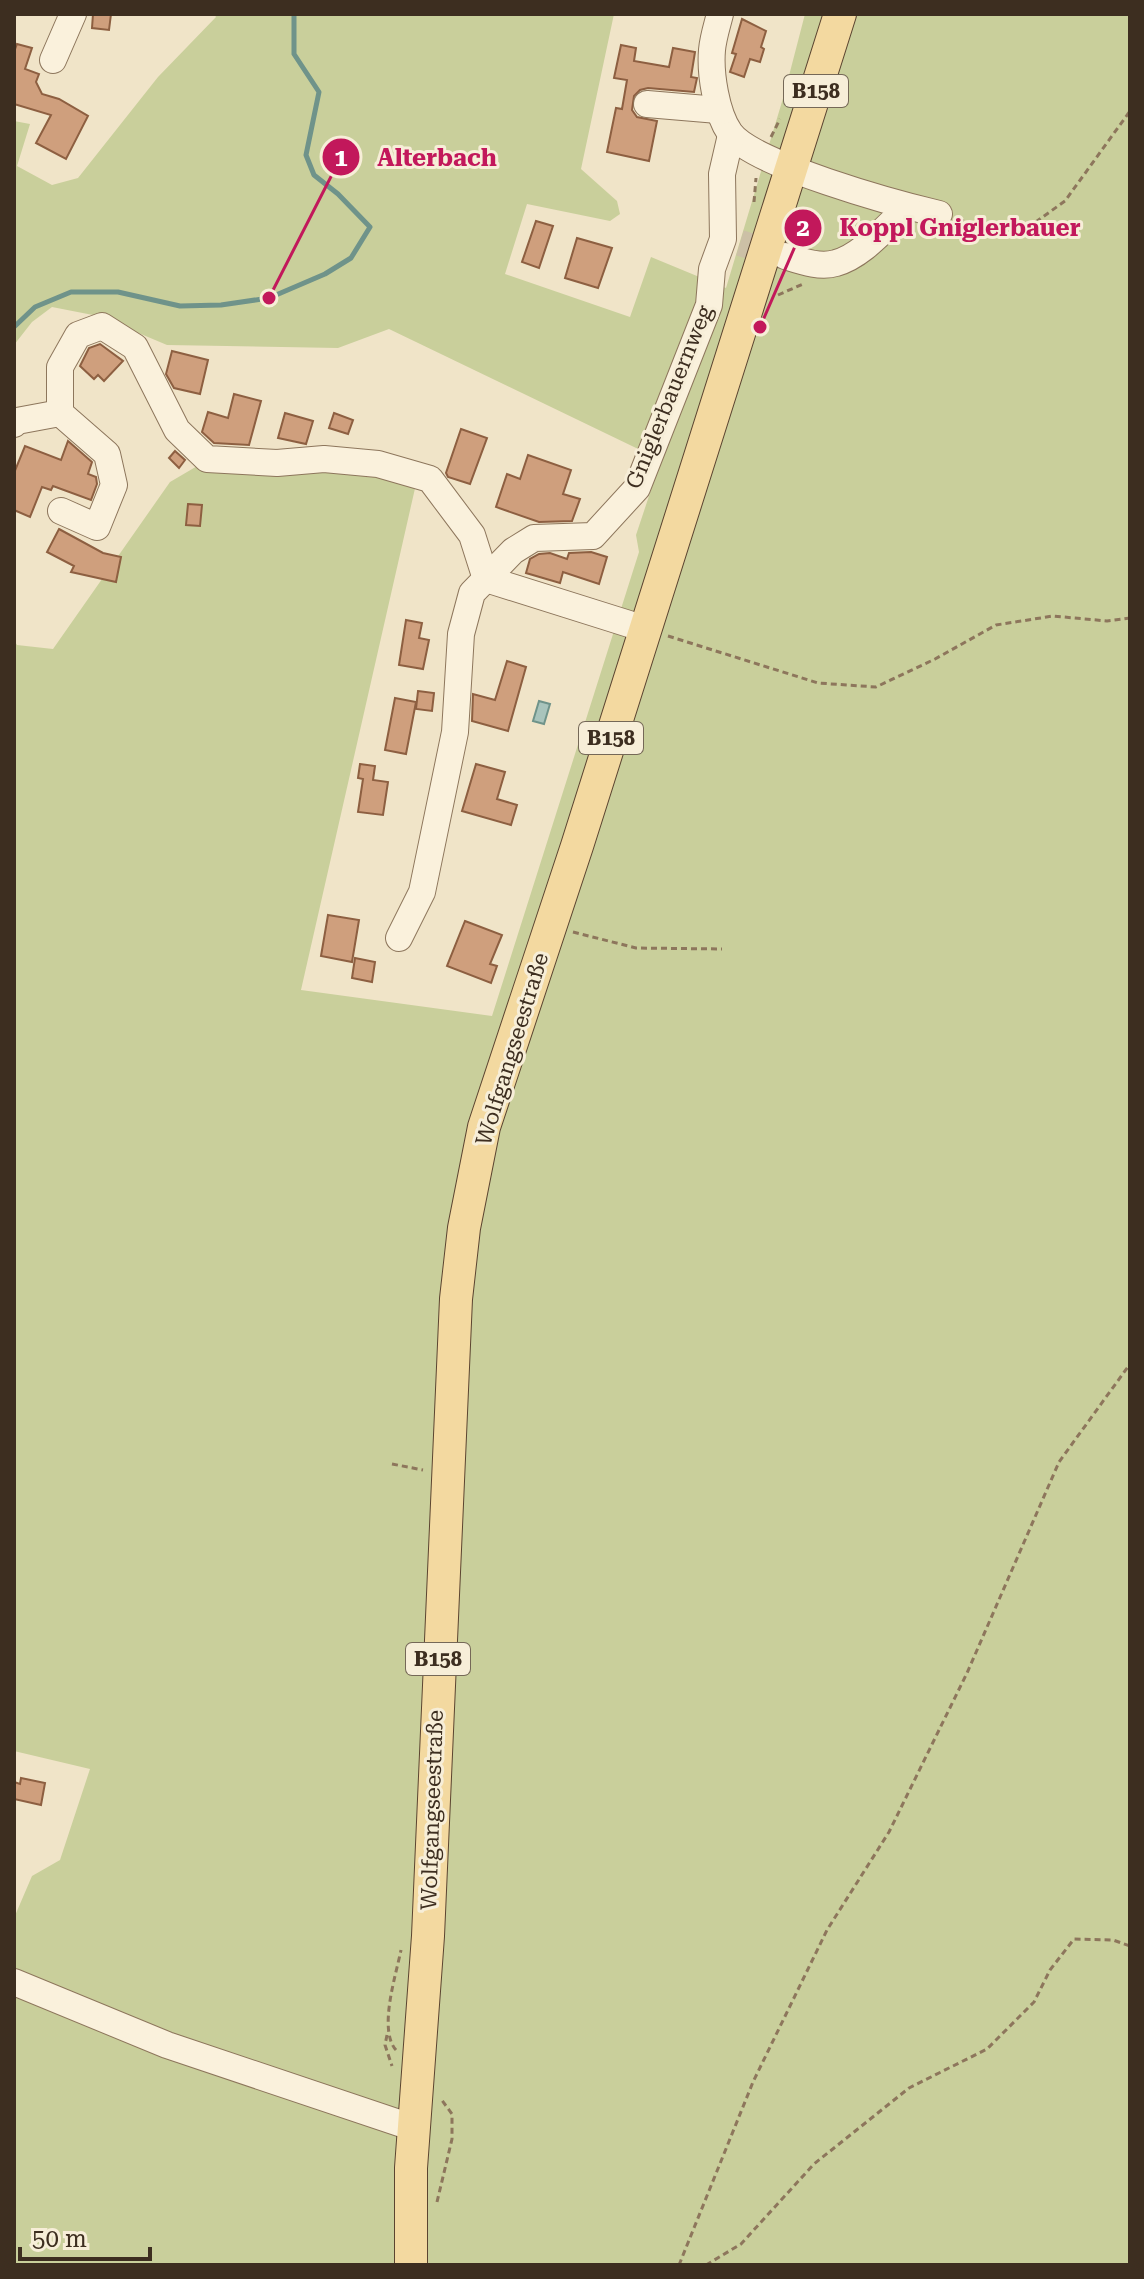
<svg xmlns="http://www.w3.org/2000/svg" width="1144" height="2279" font-family="'Roboto Serif',serif">
<style>
.green{fill:#c9cf9b}
.water{fill:#a9c4bc;stroke:#6f938a;stroke-width:2}
.lines{fill:none;stroke-linecap:round;stroke-linejoin:round}
.stream{stroke:#6f938a;stroke-width:5}
.building{fill:#cf9f7d;stroke:#8d5f41;stroke-width:2}
.minor-tunnel{stroke:#ccc0a6;stroke-width:26;stroke-dasharray:26 13;stroke-linecap:butt}
.minor-casing{stroke:#8d765c;stroke-width:28}
.major-casing{stroke:#5b4430;stroke-width:34}
.path{stroke:#8d765c;stroke-width:3;stroke-dasharray:6 4;stroke-linecap:butt}
.minor{stroke:#faf1dc;stroke-width:26}
.major{stroke:#f3d9a0;stroke-width:32}
.labels{text-anchor:middle;dominant-baseline:central;stroke-width:6;stroke-linejoin:round;paint-order:stroke}
.shield{fill:#f7eed8;stroke:#756857;stroke-width:2}
.shield-label{font-size:20px;font-weight:bold;fill:#3d2e20}
.street-label{font-size:22px;fill:#3d2e20;stroke:#f7eed8}
.leader{fill:none;stroke:#c2185b;stroke-width:3}
.callout-dot{fill:#c2185b;stroke:#f7eed8;stroke-width:3}
.mark-label{font-size:24px;text-anchor:middle;font-weight:bold;fill:#fff}
.callout-label{font-size:24px;text-anchor:middle;font-weight:bold;fill:#c2185b;stroke:#f7eed8;stroke-width:6;stroke-linejoin:round;paint-order:stroke}
</style>
<rect width="100%" height="100%" fill="#f0e4c8"/>
<path class="green" d="M214,14H614L581,169L617,201L620,214L610,221L527,204L505,274L630,317L651,257L726,288L784,95L805,14H1130V2265H14V1918L32,1876L60,1860L90,1769L14,1751V640L17,645L53,649L170,482L199,465L345,464L416,484L301,990L492,1016L639,552L636,535L661,460L389,329L338,348L167,345L98,316L52,307L32,322L14,345V121L30,124L17,166L52,185L78,178L158,77L216,17Z"/>
<path class="water" d="M539,701L550,704L544,724L533,721Z"/>
<g class="lines">
<path class="stream" d="M14,327L35,307L71,292H118L180,306L221,305L269,298L325,274L351,258L370,227L338,194L314,175L306,155L319,92L294,54V14"/>
</g>
<g class="building">
<path d="M93,14H111L109,30L92,28Z"/>
<path d="M742,19L766,31L761,47L764,49L760,62L750,59L744,77L730,72L736,54L732,53Z"/>
<path d="M17,44L32,48L25,69L39,74L36,82L42,94L59,99L88,116L66,159L36,143L51,115L14,104V52Z"/>
<path d="M621,45L636,48L634,61L669,67L673,48L695,52L691,77L697,78L694,92L648,88L640,90L634,96L632,110L637,117L657,121L649,161L607,152L616,108L622,109L627,80L614,78Z"/>
<path d="M536,221L553,226L539,268L522,262Z"/>
<path d="M577,238L612,248L598,288L565,278Z"/>
<path d="M100,344L123,361L104,381L98,375L94,379L80,366L89,348Z"/>
<path d="M172,351L208,360L200,394L174,388L166,374Z"/>
<path d="M234,394L261,401L249,445L214,443L202,432L208,412L228,418Z"/>
<path d="M285,413L313,421L306,444L278,438Z"/>
<path d="M334,413L353,420L348,434L329,428Z"/>
<path d="M461,429L487,438L470,484L448,477L446,473Z"/>
<path d="M68,441L92,462L88,474L96,477L97,484L91,500L53,486L51,490L42,487L30,517L14,510V473L25,446L61,460Z"/>
<path d="M175,451L185,460L179,468L169,458Z"/>
<path d="M528,455L571,470L563,494L580,499L572,521L539,522L496,507L507,474L520,479Z"/>
<path d="M188,504L202,505L200,526L186,525Z"/>
<path d="M59,529L103,553L121,557L116,582L71,572L74,566L47,552Z"/>
<path d="M591,552L607,557L599,584L563,572L560,583L526,573L530,559L539,554L550,553L567,559L569,553Z"/>
<path d="M406,620L422,623L419,638L429,640L423,669L399,665Z"/>
<path d="M507,661L526,667L508,731L472,721L473,694L495,700Z"/>
<path d="M418,691L434,693L432,711L416,709Z"/>
<path d="M395,698L416,702L406,754L385,750Z"/>
<path d="M360,764L375,766L373,780L388,782L383,815L358,812L363,779L358,778Z"/>
<path d="M476,764L505,772L497,799L517,805L511,825L462,811Z"/>
<path d="M328,915L359,920L352,962L321,956Z"/>
<path d="M465,921L502,935L490,964L497,966L491,983L447,966Z"/>
<path d="M355,958L375,962L372,982L352,978Z"/>
<path d="M21,1778L45,1783L41,1805L14,1799V1782L20,1784Z"/>
</g>
<g class="lines">
<path class="minor-tunnel" d="M740,243L783,256"/>
<g class="minor-casing">
<g id="minor">
<path d="M720,14C717,26 713,38 712,50C710,73 716,113 730,133C753,165 897,204 939,214"/>
<path d="M53,60L73,14"/>
<path d="M647,104L718,110"/>
<path d="M785,256C801,261 820,268 836,263C864,255 887,225 908,207"/>
<path d="M60,413V367L78,335L102,326L135,347L177,430L207,459L277,463L324,459L378,464L430,479L472,535L486,579L645,629"/>
<path d="M60,413L107,454L114,485L97,527L61,511"/>
<path d="M14,424L17,421L60,413"/>
<path d="M399,938L422,892L455,732L461,634L472,593L513,551L534,538L593,536L637,488L709,305L712,269L723,239L722,174L731,135"/>
<path d="M14,1982L167,2045L414,2128"/>
</g>
</g>
<g class="major-casing">
<path id="major" d="M411,2265V2168L428,1936L456,1299L464,1228L484,1127L577,846L840,14"/>
</g>
<g class="path">
<path d="M771,137L780,119"/>
<path d="M754,202L756,178"/>
<path d="M958,219L994,229L1033,224L1065,201L1130,111"/>
<path d="M778,295L803,284"/>
<path d="M668,636L818,683L876,687L935,659L996,625L1053,616L1107,621L1130,618"/>
<path d="M573,932L636,948L722,949"/>
<path d="M392,1464L423,1470"/>
<path d="M387,2035L385,2045L392,2066"/>
<path d="M396,2050C378,2030 396,1975 401,1950"/>
<path d="M437,2202L452,2139V2114L441,2099"/>
<path d="M679,2265L753,2082L827,1930L889,1832L967,1673L1059,1462L1130,1364"/>
<path d="M706,2265L741,2244L814,2164L909,2088L987,2049L1034,2002L1050,1970L1074,1939L1113,1940L1130,1946"/>
</g>
<use href="#minor" class="minor"/>
<use href="#major" class="major"/>
</g>
<g class="labels">
<g class="shield">
<rect x="784" y="75" width="64" height="32" rx="6"/>
<rect x="579" y="722" width="64" height="32" rx="6"/>
<rect x="406" y="1643" width="64" height="32" rx="6"/>
</g>
<g class="shield-label">
<text x="816" y="91">B158</text>
<text x="611" y="738">B158</text>
<text x="438" y="1659">B158</text>
</g>
<g class="street-label">
<text transform="translate(669 397) rotate(-68)">Gniglerbauernweg</text>
<text transform="translate(512 1049) rotate(-73)">Wolfgangseestraße</text>
<text transform="translate(432 1810) rotate(-88)">Wolfgangseestraße</text>
</g>
</g>
<path class="leader" d="M269 298L341 157M760 327L803 228"/>
<g class="callout-dot">
<circle cx="269" cy="298" r="8"/>
<circle cx="760" cy="327" r="8"/>
<circle cx="341" cy="157" r="20"/>
<circle cx="803" cy="228" r="20"/>
</g>
<g class="mark-label">
<text x="341" y="166">1</text>
<text x="803" y="236">2</text>
</g>
<g class="callout-label">
<text x="437" y="166">Alterbach</text>
<text x="960" y="236">Koppl Gniglerbauer</text>
</g>
<rect width="1144" height="2279" fill="none" stroke="#3d2e20" stroke-width="32"/>
<path d="M20 2247v12h130v-12" fill="none" stroke="#3d2e20" stroke-width="4"/>
<text x="32" y="2247" font-size="24" fill="#3d2e20" stroke="#f7eed8" stroke-width="6" paint-order="stroke">50 m</text>
</svg>
